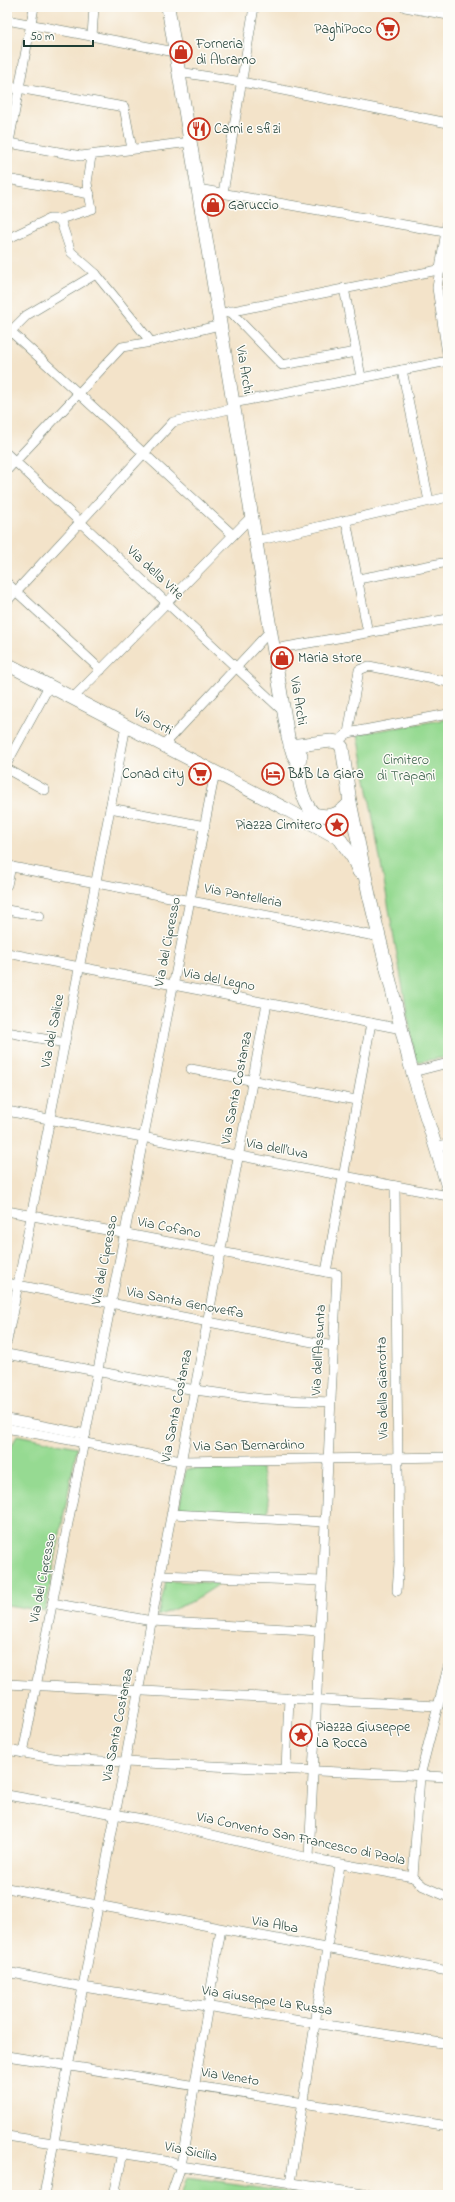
<svg xmlns="http://www.w3.org/2000/svg" width="455" height="2202" font-family="'Indie Flower',sans-serif">
<style>
.green{fill:#96da92;stroke:#5a8c63}
.lines{fill:none;stroke-linecap:round;stroke-linejoin:round}
.street-casing{stroke:#697768;stroke-width:10}
.secondary-casing{stroke:#697768;stroke-width:14}
.street{stroke:#fff;stroke-width:9}
.secondary{stroke:#fff;stroke-width:13}
.labels{text-anchor:middle;dominant-baseline:central;stroke-width:3;stroke-linejoin:round;paint-order:stroke}
.poi-label{font-size:14px;fill:#1f3d34;stroke:#fdfcf7;text-anchor:start}
.street-label{font-size:14px;fill:#1f3d34;stroke:#fdfcf7}
.park-label{font-size:14px;fill:#3d644c;stroke:#fdfcf7}
</style>
<rect width="100%" height="100%" fill="#fdfcf7"/>
<filter id="ink" filterUnits="userSpaceOnUse"><feTurbulence type="fractalNoise" baseFrequency=".025" numOctaves="2"/><feDisplacementMap in="SourceGraphic" scale="8" xChannelSelector="R" yChannelSelector="G"/><feConvolveMatrix kernelMatrix="1 2 1 2 8 2 1 2 1" color-interpolation-filters="sRGB"/></filter>
<filter id="wash" filterUnits="userSpaceOnUse"><feTurbulence type="fractalNoise" baseFrequency=".012" numOctaves="4" result="noise"/><feDisplacementMap in="SourceGraphic" scale="16" xChannelSelector="R" yChannelSelector="G"/><feGaussianBlur stdDeviation="0.9" result="paint"/><feColorMatrix in="noise" values="0 0 0 0 0 0 0 0 0 0 0 0 0 0 0 0 0 1.4 0 .05"/><feComposite in="paint" operator="in"/></filter>
<g filter="url(#wash)">
<rect width="100%" height="100%" fill="#f3e3c9"/>
<g class="green">
<path d="M448,719V1057L416,1062L358,734Z"/>
<path d="M17,1435L77,1447L45,1611L7,1605V1456Z"/>
<path d="M261,1468L269,1502L267,1514L179,1510L186,1469Z"/>
<path d="M166,1581L221,1583L193,1601L158,1616Z"/>
<path d="M187,2178L309,2195H181Z"/>
</g>
</g>
<g filter="url(#ink)">
<g class="lines">
<g class="street-casing">
<g id="street">
<path d="M405,7L448,15"/>
<path d="M7,20L175,52"/>
<path d="M92,36L94,7"/>
<path d="M179,72L242,82L448,123"/>
<path d="M7,86L124,107L132,149"/>
<path d="M9,143L81,156L190,142"/>
<path d="M7,153L34,7"/>
<path d="M91,156L87,183L92,209L60,219L71,252L96,274L151,342"/>
<path d="M7,179L90,194"/>
<path d="M198,189L445,232"/>
<path d="M223,193L254,7"/>
<path d="M448,218L437,288L448,360"/>
<path d="M7,239L49,219H60"/>
<path d="M344,288L361,377"/>
<path d="M230,311L282,365L356,352"/>
<path d="M218,314L448,268"/>
<path d="M7,328L233,535"/>
<path d="M7,335L27,315L96,274"/>
<path d="M402,370L429,501"/>
<path d="M233,403L448,361"/>
<path d="M7,454L284,712"/>
<path d="M7,470L122,347L151,342L220,325"/>
<path d="M346,520L368,633"/>
<path d="M256,541L448,497"/>
<path d="M358,579L448,562"/>
<path d="M7,583L101,670"/>
<path d="M7,601L173,422L234,408"/>
<path d="M274,649L448,619"/>
<path d="M73,698L252,516"/>
<path d="M348,733L448,714"/>
<path d="M337,742L348,733L359,670L369,666L448,682"/>
<path d="M163,746L271,630"/>
<path d="M7,763L49,686"/>
<path d="M7,769L45,790"/>
<path d="M110,808L205,826"/>
<path d="M7,866L380,937"/>
<path d="M7,885L11,866"/>
<path d="M7,910L40,916"/>
<path d="M7,953L402,1029"/>
<path d="M7,1032L65,1043"/>
<path d="M191,1069L356,1100"/>
<path d="M413,1072L448,1063"/>
<path d="M7,1111L448,1196"/>
<path d="M437,1146L448,1144"/>
<path d="M395,1186L399,1562L397,1591"/>
<path d="M7,1211L326,1272"/>
<path d="M7,1283L333,1346"/>
<path d="M7,1341L126,726"/>
<path d="M7,1354L195,1390L263,1399L330,1402"/>
<path d="M7,1419L86,1434"/>
<path d="M7,1427L11,1429L181,1461L448,1457"/>
<path d="M172,1514L325,1522"/>
<path d="M160,1575L322,1581"/>
<path d="M52,1603L152,1621L320,1631"/>
<path d="M7,1684L438,1706"/>
<path d="M7,1750L59,1759L448,1777"/>
<path d="M23,1753L215,772"/>
<path d="M286,1770L289,1698"/>
<path d="M7,1795L148,1820L309,1858L413,1877"/>
<path d="M309,1858L337,1274L326,1272L371,1023"/>
<path d="M413,1877L420,1776L448,1667"/>
<path d="M413,1877L423,1886L448,1897"/>
<path d="M7,1888L448,1971"/>
<path d="M7,1972L83,1987L448,2044"/>
<path d="M7,2056L448,2126"/>
<path d="M7,2136L165,2160L181,2166L370,2195"/>
<path d="M290,2183L340,1865"/>
<path d="M44,2195L267,1003"/>
<path d="M114,2195L123,2153"/>
<path d="M171,2195L181,2166L221,1929"/>
</g>
</g>
<g class="secondary-casing">
<g id="secondary">
<path d="M168,7L288,737L293,754L298,763"/>
<path d="M7,664L284,808L340,839"/>
<path d="M290,746L331,741L337,742L342,747L350,802L369,895L410,1064L448,1187"/>
<path d="M301,755C295,772 301,801 314,814C329,818 340,815 350,802"/>
<path d="M335,832L353,858L359,872"/>
</g>
</g>
<use href="#street" class="street"/>
<use href="#secondary" class="secondary"/>
</g>
</g>
<defs>
<g id="supermarket-ring" transform="scale(1.15)"><circle r="9.5" fill="#fdfcf7" stroke="#c8321e" stroke-width="1.5"/><path d="M-6-5.5h2.5l.6 2H6L4.5 2H-2.5L-4.4-4H-6ZM-1.5 3.2a1.3 1.3 0 1 0 .1 0ZM3 3.2a1.3 1.3 0 1 0 .1 0Z" fill="#c8321e"/></g>
<g id="shop-ring" transform="scale(1.15)"><circle r="9.5" fill="#fdfcf7" stroke="#c8321e" stroke-width="1.5"/><path d="M-5-2.5h2.3a2.7 3.5 0 0 1 5.4 0H5L5.5 6h-11ZM-1.5-2.5h3a1.5 2.3 0 0 0-3 0Z" fill="#c8321e"/></g>
<g id="restaurant-ring" transform="scale(1.15)"><circle r="9.5" fill="#fdfcf7" stroke="#c8321e" stroke-width="1.5"/><path d="M-5-6h1v4h1v-4h1v4h1v-4h1v5L-1.5 .5V6h-2V.5L-5-1ZM5-6V6H3V1.5H1.5Q1.5-4 5-6Z" fill="#c8321e"/></g>
<g id="hotel-ring" transform="scale(1.15)"><circle r="9.5" fill="#fdfcf7" stroke="#c8321e" stroke-width="1.5"/><path d="M-6-4.5h1.5V1H6V5H4.5V3h-9V5H-6ZM-4 0a1.8 1.8 0 1 1 3.6 0ZM.5 0V-2.5h3Q6-2.5 6 0Z" fill="#c8321e"/></g>
<g id="sight-ring" transform="scale(1.15)"><circle r="9.5" fill="#fdfcf7" stroke="#c8321e" stroke-width="1.5"/><path d="M0-6L1.8-2.2L6-1.7L2.9 1.2L3.7 5.4L0 3.3L-3.7 5.4L-2.9 1.2L-6-1.7L-1.8-2.2Z" fill="#c8321e"/></g>
</defs>
<g fill-rule="evenodd">
<use href="#supermarket-ring" x="388" y="29"/>
<use href="#shop-ring" x="181" y="52"/>
<use href="#restaurant-ring" x="199" y="129"/>
<use href="#shop-ring" x="213" y="205"/>
<use href="#shop-ring" x="282" y="658"/>
<use href="#supermarket-ring" x="200" y="774"/>
<use href="#hotel-ring" x="273" y="774"/>
<use href="#sight-ring" x="337" y="825"/>
<use href="#sight-ring" x="301" y="1735"/>
</g>
<g class="labels">
<g class="poi-label">
<text x="372" y="29" text-anchor="end">PaghiPoco</text>
<text x="196" y="44">Forneria<tspan x="196" dy="16">di Abramo</tspan></text>
<text x="214" y="129">Carni e sfizi</text>
<text x="228" y="205">Garuccio</text>
<text x="298" y="658">Maria store</text>
<text x="184" y="774" text-anchor="end">Conad city</text>
<text x="288" y="774">B&amp;B La Giara</text>
<text x="322" y="825" text-anchor="end">Piazza Cimitero</text>
<text x="316" y="1727">Piazza Giuseppe<tspan x="316" dy="16">La Rocca</tspan></text>
</g>
<g class="street-label">
<text transform="translate(244 370) rotate(81)">Via Archi</text>
<text transform="translate(155 573) rotate(43)">Via della Vite</text>
<text transform="translate(298 701) rotate(81)">Via Archi</text>
<text transform="translate(153 722) rotate(28)">Via Orti</text>
<text transform="translate(243 896) rotate(11)">Via Pantelleria</text>
<text transform="translate(168 942) rotate(-79)">Via del Cipresso</text>
<text transform="translate(219 980) rotate(11)">Via del Legno</text>
<text transform="translate(53 1031) rotate(-79)">Via del Salice</text>
<text transform="translate(237 1088) rotate(-79)">Via Santa Costanza</text>
<text transform="translate(277 1149) rotate(11)">Via dell'Uva</text>
<text transform="translate(169 1228) rotate(11)">Via Cofano</text>
<text transform="translate(105 1260) rotate(-79)">Via del Cipresso</text>
<text transform="translate(185 1303) rotate(11)">Via Santa Genoveffa</text>
<text transform="translate(319 1350) rotate(-87)">Via dell'Assunta</text>
<text transform="translate(383 1388) rotate(-91)">Via della Giarrotta</text>
<text transform="translate(177 1406) rotate(-79)">Via Santa Costanza</text>
<text transform="translate(249 1446) rotate(-1)">Via San Bernardino</text>
<text transform="translate(43 1578) rotate(-79)">Via del Cipresso</text>
<text transform="translate(118 1725) rotate(-79)">Via Santa Costanza</text>
<text transform="translate(301 1839) rotate(12)">Via Convento San Francesco di Paola</text>
<text transform="translate(275 1925) rotate(10)">Via Alba</text>
<text transform="translate(267 2001) rotate(9)">Via Giuseppe La Russa</text>
<text transform="translate(230 2077) rotate(9)">Via Veneto</text>
<text transform="translate(191 2152) rotate(12)">Via Sicilia</text>
</g>
<g class="park-label">
<text x="406" y="760">Cimitero<tspan x="406" dy="16">di Trapani</tspan></text>
</g>
</g>
<rect width="455" height="2202" fill="none" stroke="#fdfcf7" stroke-width="24"/>
<path d="M24 40v6h69v-6" fill="none" stroke="#1f3d34" stroke-width="2"/>
<text x="30" y="40" font-size="12" fill="#1f3d34" stroke="#fdfcf7" stroke-width="3" paint-order="stroke">50 m</text>
</svg>
